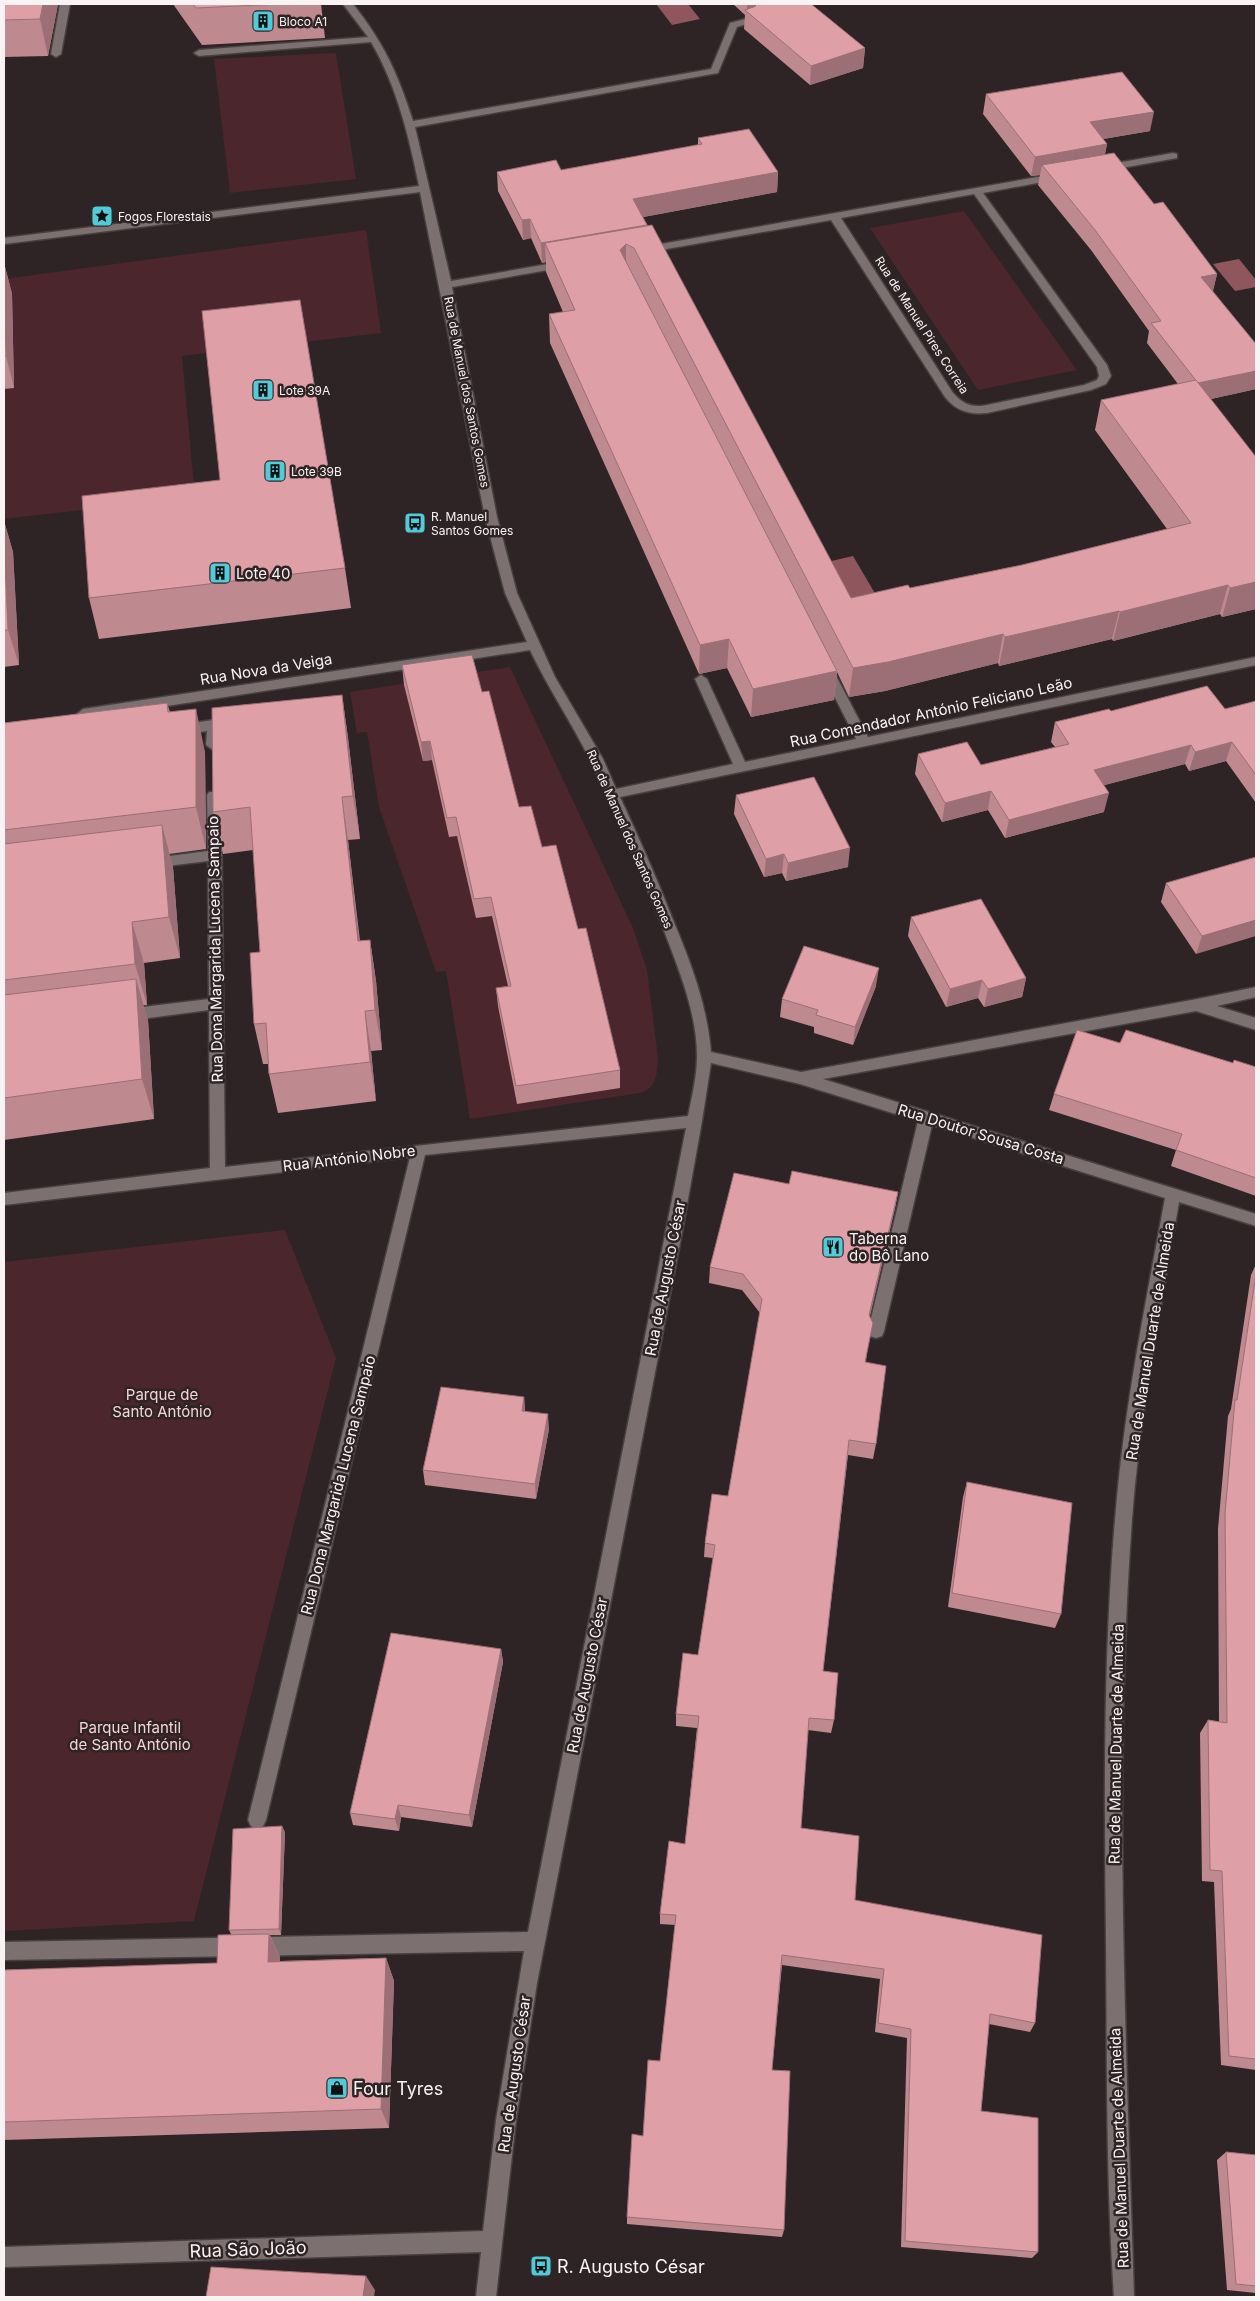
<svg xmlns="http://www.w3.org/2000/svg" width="1260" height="2301" font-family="Inter,sans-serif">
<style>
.green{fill:#4b262c}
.water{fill:#8f565e}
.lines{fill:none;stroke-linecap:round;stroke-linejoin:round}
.minor-casing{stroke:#484040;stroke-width:3}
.minor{fill:#7c7071;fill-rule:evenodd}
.wall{fill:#bf8990}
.shaded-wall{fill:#9b6f75}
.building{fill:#de9fa7;stroke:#9b6f75}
.labels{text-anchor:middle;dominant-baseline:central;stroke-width:5;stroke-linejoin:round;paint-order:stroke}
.far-poi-label{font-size:12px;fill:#faf3f3;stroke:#2e2425;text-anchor:start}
.far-street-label{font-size:12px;fill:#faf3f3;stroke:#2e2425}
.poi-label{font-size:15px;fill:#faf3f3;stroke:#2e2425;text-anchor:start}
.street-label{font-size:15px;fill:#faf3f3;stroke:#2e2425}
.park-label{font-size:15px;fill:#f8d3d7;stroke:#2e2425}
.near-poi-label{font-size:18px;fill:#faf3f3;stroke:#2e2425;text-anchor:start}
.near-street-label{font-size:18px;fill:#faf3f3;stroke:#2e2425}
</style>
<rect width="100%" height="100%" fill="#2e2425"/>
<g class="green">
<path d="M336,53L356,179L230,193L214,59Z"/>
<path d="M964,211L1077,370L978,390L870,228Z"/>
<path d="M366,230L381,333L182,356L195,497L4,519V279Z"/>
<path d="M510,667L633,928L647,970L658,1058C657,1074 657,1088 640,1093L470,1119L446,971L436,972L379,807L367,732L357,733L350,692Z"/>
<path d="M285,1230L336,1358L194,1921L4,1931V1262Z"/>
</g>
<g class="water">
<path d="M656,4H688L700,19L672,25Z"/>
<path d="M1239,259L1256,280V287L1235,291L1213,264Z"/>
<path d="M853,556L876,595L841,603L827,562Z"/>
</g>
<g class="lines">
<g class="minor-casing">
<g id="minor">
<path d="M60,4H70L61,54L56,57L51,54Z"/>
<path d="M343,4H353C385,45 397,72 413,121L711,69L730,23L764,14L769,17L737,27L718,73L415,127L451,281L565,261L570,264L565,267L452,287L497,517L517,593L555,677L603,759L616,789L733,764L695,679L701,675L707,679L745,762L856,739L820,668L826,664L832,668L868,737L1256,657V665L620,797C639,838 657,879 673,920C691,963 707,1005 711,1052L801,1072L1197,999L1256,987V997L1217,1006L1256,1018V1030L1196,1011L823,1079L1256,1214V1226L1179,1202C1161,1308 1140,1413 1132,1519C1113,1778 1126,2038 1134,2297H1114C1106,2177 1107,2057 1106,1937C1104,1784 1103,1630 1119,1477C1129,1383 1148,1291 1165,1198L932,1125L884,1331L882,1336L876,1338L870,1336L868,1331L918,1121L800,1084L711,1063L702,1121L681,1238L537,1983L516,2120L496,2297H476L481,2252L4,2267V2247L483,2231L496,2120L524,1951L4,1960V1942L528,1932L686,1128L425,1155L266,1820L263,1826L257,1829L251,1826L248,1820L410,1157L4,1205V1193L210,1168L209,1010L126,1021L121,1019L119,1015L121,1011L126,1009L209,999L208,861L151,868L146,867L144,863L146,859L208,851L207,795L209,792H219L221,795L225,1167L688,1116C692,1096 697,1076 697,1056C697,1012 678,968 663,928C640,871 617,815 590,760C572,723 548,688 530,650L83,719L77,714L83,709L527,642L505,593L485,517L420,192L4,244V238L419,186C409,137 397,86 371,42L199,56L194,53L199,50L368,37Z"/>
<path d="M1173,153L1177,154V158L1105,171L1100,168L1105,165Z"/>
<path d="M1060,173L1064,174V178L983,193L1107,365L1111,376L1106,384L1091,390L987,413C970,415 956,411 945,397L831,220L644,253L639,250L644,247ZM974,194L1097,367L1099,376L1097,380L1084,385L987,405C972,408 963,404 953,393L841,218Z"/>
<path d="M213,720L219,725L220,745L213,750L206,745L207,731L179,735L173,730L179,725Z"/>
</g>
</g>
<use href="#minor" class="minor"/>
</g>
<g class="wall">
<path d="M4,4H58L48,56L4,57Z"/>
<path d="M173,4H321L325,38L202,45Z"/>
<path d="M733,4H811L865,48L863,68L810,85L744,29L745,15Z"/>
<path d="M986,94L1150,131L1103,139L1107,144L1105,154L1154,204L1217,274L1213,291L1256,389L1211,399L1256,609L1222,617L1220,614L1113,641L1112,639L999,666L998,663L885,691L849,697L837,672L834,700L751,717L727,668L699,674L550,343L549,314L563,312L546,272V262L542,263L531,238L523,240L498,191L497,172L561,170L698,145V138L778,172L777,192L643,217L851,598L910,588L1022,565L1167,529L1095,430L1101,400L1178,384L1147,343L1149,331L1091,250L1038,185L1040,175L1031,176L983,114Z"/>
<path d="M4,263L12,294L14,388L4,389Z"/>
<path d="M4,521L13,552L19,665L4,667Z"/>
<path d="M345,568L351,608L99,639L89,598Z"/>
<path d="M402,665L482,692L519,807L542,847L578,929L620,1070V1088L517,1104L498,1006L496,988L508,986L492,916L476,918L457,836L449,837L432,760L423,761L404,685Z"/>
<path d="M342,695L348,738L360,839L348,840L360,941L370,940L376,981L382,1050L371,1051L376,1101L278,1113L269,1074L268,1064H263L254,1024L260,952L253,850L223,854L213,812Z"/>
<path d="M1256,701V803L1226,761L1189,771L1185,764L1104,785V812L1005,838L988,810L942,822L915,774L918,754L981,765L1055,747L1051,742L1055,722L1111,711L1225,709Z"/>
<path d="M167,703L170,712L205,752L206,849L169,854L173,867L180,958L144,963L147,1005H143L148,1020L154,1119L4,1140V723Z"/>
<path d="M736,795L848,867L786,881L782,873L764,877L734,814Z"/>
<path d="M1256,857L1196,954L1161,902L1166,883Z"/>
<path d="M911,917L1026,978L1022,997L984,1007L978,998L946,1007L908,936Z"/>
<path d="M876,986L853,1045L814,1033V1027L780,1017L782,999Z"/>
<path d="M1120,1043L1256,1067V1196L1171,1166L1176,1150L1049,1110L1054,1094Z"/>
<path d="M789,1184L898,1192L895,1208L870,1316L866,1362L876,1444L873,1459L848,1455L823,1671L834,1720L831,1733L808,1730L801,1828L855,1900L1035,2023L1030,2032L989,2024L981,2111L1038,2252L1032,2258L901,2247L907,2038L875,2032L880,1979L782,1965L772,2070L784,2230L782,2237L627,2224V2217L643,2136L660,2061L675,1925L660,1924V1914L685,1844L697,1728L676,1726V1714L698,1655L713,1558L704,1557L705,1543L728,1496L760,1313L742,1290L709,1283L710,1267Z"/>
<path d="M1256,1264V2070L1221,2065L1214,1882L1202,1881L1200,1733L1208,1720L1219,1722L1218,1529L1228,1416L1231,1409L1251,1275Z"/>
<path d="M524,1397L525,1411L549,1429L536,1499L425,1485L423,1470Z"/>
<path d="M967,1482L1061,1614L1055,1628L948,1607L963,1497Z"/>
<path d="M501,1649L503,1662L472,1827L401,1817L399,1831L353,1825L350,1813Z"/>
<path d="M285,1832L281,1935H270L280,1957V1961L386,1958L394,1981L389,2128L4,2140V1970L217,1963L231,1934L229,1930Z"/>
<path d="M1226,2152L1256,2155V2293L1227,2290L1217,2160Z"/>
</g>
<g class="shaded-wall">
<path d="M43,4H58L48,56L40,19Z"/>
<path d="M747,4H788L756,6L755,5L754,14L747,11Z"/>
<path d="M865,48L863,68L810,85L811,66Z"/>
<path d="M1154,112L1150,131L1086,142L1090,122Z"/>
<path d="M1107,144L1103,164L1042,165L1040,175L1031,176L1035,157Z"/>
<path d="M778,172L777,192L633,219V199Z"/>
<path d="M530,219L531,238L523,240L522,220Z"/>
<path d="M647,225L626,244V273L620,250L545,243L546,262L542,263L541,243Z"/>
<path d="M4,263L12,294L14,388L6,356Z"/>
<path d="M1217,274L1212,294L1201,277Z"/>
<path d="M1256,371V389L1193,403L1198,383Z"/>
<path d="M4,521L13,552L19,665L8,630L4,544Z"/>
<path d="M1256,582V609L1222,617L1230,588Z"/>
<path d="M1228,585L1220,614L1113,641L1120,612Z"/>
<path d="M1119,611L1112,639L999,666L1005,637Z"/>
<path d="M1003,634L998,663L885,691L849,697L853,668Z"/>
<path d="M729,639L727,668L699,674L700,645Z"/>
<path d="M837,671L834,700L751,717L753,689Z"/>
<path d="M342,695L348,738L360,839L353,796Z"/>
<path d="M196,709L205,752L206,849L196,807Z"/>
<path d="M430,741L432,760L423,761L421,742Z"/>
<path d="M1232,742L1226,761L1189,771L1195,752Z"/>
<path d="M1191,745L1185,764L1090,789L1094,770Z"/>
<path d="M991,791L988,810L942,822L945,803Z"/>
<path d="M1109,793L1104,812L1005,838L1009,820Z"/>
<path d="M342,797L348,840L364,982L358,941Z"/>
<path d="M162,825L173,867L180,958L169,917Z"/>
<path d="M850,848L848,867L786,881L788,863Z"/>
<path d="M784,854L782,873L764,877L766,859Z"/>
<path d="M1256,920V936L1196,954L1202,936Z"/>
<path d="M132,922L144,963L147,1005L135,964Z"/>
<path d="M370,940L376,981L382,1050L375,1010Z"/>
<path d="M879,968L876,986L853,1045L855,1027Z"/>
<path d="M1026,978L1022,997L984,1007L988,989Z"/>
<path d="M136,979L148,1020L154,1119L142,1079Z"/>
<path d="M982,980L978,998L946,1007L950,989Z"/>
<path d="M365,1011L371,1051L376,1101L370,1062Z"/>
<path d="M898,1192L895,1208L866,1331L869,1315Z"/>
<path d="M524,1397L525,1412L522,1411Z"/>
<path d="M548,1414L549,1429L536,1499L535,1484Z"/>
<path d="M501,1649L503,1662L472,1827L469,1815Z"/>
<path d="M398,1805L401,1817L399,1831L395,1819Z"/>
<path d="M282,1826L285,1832L281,1935L279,1929Z"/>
<path d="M269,1934L280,1957V1984L268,1962Z"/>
<path d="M386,1958L394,1981L389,2128L381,2109Z"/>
<path d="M366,2276L375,2290L374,2297H363Z"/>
</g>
<g class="building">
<path d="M4,4H43L40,19L4,20Z"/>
<path d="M193,4H281L196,8Z"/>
<path d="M758,4H811L865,48L811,66L745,10L756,6L755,5Z"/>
<path d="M1122,72L1154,112L1090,122L1107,144L1035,157L986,94Z"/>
<path d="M749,129L778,172L633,199L647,225L541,243L530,219L522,220L497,172L556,160L561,170L702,144L698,138Z"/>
<path d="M1114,153L1154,204L1163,202L1217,274L1201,277L1256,344V371L1198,383L1151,323L1161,321L1095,230L1042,165Z"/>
<path d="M652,225L851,598L908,585L910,588L1022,565L1191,523L1101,400L1196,380L1256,457V582L1230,588L1228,585L1120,612L1119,611L1005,637L1003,634L888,662L853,668L634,248L626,244L620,250L837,671L753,689L729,639L700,645L549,314L575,310L545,243Z"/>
<path d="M4,270L6,356H4Z"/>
<path d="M300,300L345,568L89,598L82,496L220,480L202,311Z"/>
<path d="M4,544L8,630H4Z"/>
<path d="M472,655L482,692L489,691L519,807L531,806L542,847L556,845L578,929L586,928L620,1070L516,1086L496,988L511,986L491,897L474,899L456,817L447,818L430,741L421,742L402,665Z"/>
<path d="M1207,686L1225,709L1256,701V775L1232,742L1195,752L1191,745L1094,770L1109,793L1009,820L991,791L945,803L918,754L967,742L981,765L1069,744L1055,722L1109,709L1111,711Z"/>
<path d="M342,695L353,796L342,797L358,941L370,940L375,1010L365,1011L370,1062L269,1074L266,1023L254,1024L250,953L260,952L250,807L213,812L212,708Z"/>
<path d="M167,703L168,712L196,709V807L4,830V723Z"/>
<path d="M814,777L850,848L788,863L784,854L766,859L736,795Z"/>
<path d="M162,825L169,917L132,922L135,964L4,980V844Z"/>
<path d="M1256,857V920L1202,936L1166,883Z"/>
<path d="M981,899L1026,978L988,989L982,980L950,989L911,917Z"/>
<path d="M804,946L879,968L855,1027L816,1015L818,1010L782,999Z"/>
<path d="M136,979L142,1079L4,1098V995Z"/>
<path d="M1077,1030L1120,1043L1126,1030L1233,1063L1234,1060L1256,1067V1178L1176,1150L1182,1134L1054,1094Z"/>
<path d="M792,1171L898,1192L869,1315L873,1323L865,1362L886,1366L876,1444L849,1440L823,1671L838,1673L834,1720L809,1718L801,1828L859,1836L855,1900L1042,1935L1035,2023L990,2014L981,2111L1038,2118V2252L905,2241L911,2029L878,2023L884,1969L782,1955L772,2070L790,2071L784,2230L627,2217L632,2134L643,2136L648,2060L660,2061L676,1915L660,1914L669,1841L685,1844L699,1716L676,1714L683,1653L698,1655L715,1545L705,1543L712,1494L728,1496L762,1299L743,1274L710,1267L734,1173L789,1184Z"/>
<path d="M1256,1274V2059L1229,2056L1222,1871L1210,1870L1208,1720L1227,1723L1225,1514L1235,1400H1237Z"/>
<path d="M441,1387L524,1397L522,1411L548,1414L535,1484L423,1470Z"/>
<path d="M967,1482L1072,1503L1061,1614L952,1593Z"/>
<path d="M391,1633L501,1649L469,1815L398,1805L395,1819L350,1813Z"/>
<path d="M282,1826L279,1929L229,1930L233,1829Z"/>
<path d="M269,1934L268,1962L386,1958L381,2109L4,2122V1970L217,1963L218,1935Z"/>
<path d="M1226,2152L1256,2155V2286L1236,2284Z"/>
<path d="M211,2267L366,2276L363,2297H206Z"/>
</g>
<defs>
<g id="building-square" transform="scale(1.125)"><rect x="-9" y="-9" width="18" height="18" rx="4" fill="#52cbd9" stroke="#2e2425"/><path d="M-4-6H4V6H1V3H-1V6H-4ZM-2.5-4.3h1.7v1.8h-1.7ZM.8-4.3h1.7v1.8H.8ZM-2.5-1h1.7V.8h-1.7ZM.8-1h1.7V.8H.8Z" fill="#111"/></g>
<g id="sight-square" transform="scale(1.125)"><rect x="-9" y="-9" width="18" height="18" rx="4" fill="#52cbd9" stroke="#2e2425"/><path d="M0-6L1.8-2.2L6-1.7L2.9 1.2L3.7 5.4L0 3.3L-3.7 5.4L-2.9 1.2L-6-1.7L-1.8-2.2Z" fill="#111"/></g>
<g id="bus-square" transform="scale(1.125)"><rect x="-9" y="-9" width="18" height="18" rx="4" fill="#52cbd9" stroke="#2e2425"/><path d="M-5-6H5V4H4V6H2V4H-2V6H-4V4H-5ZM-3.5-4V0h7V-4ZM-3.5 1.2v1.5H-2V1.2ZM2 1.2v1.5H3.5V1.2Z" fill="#111"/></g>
<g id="restaurant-square" transform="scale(1.125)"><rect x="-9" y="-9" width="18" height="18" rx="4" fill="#52cbd9" stroke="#2e2425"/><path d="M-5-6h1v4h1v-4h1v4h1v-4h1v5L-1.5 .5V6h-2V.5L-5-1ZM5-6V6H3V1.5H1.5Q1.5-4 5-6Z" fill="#111"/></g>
<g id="shop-square" transform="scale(1.125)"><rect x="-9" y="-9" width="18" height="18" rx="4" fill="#52cbd9" stroke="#2e2425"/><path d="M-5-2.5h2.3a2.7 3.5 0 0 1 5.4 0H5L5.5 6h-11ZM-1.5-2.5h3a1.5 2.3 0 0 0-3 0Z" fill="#111"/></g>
</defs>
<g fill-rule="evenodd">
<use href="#building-square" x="263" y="21"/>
<use href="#sight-square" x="102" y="216"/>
<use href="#building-square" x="263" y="390"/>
<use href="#building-square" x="275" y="471"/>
<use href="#bus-square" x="415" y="523"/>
<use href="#building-square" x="220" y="573"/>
<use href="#restaurant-square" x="833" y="1247"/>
<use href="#shop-square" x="337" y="2088"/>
<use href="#bus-square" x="541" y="2266"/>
</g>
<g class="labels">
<g class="far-poi-label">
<text x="279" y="21">Bloco A1</text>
<text x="118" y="216">Fogos Florestais</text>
<text x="279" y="390">Lote 39A</text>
<text x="291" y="471">Lote 39B</text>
<text x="431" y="516">R. Manuel<tspan x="431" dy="14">Santos Gomes</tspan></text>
</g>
<g class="far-street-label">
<text transform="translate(922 325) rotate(57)">Rua de Manuel Pires Correia</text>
<text transform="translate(467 392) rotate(79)">Rua de Manuel dos Santos Gomes</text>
<text transform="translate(630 839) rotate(66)">Rua de Manuel dos Santos Gomes</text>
</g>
<g class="poi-label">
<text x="236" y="573">Lote 40</text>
<text x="849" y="1238">Taberna<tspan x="849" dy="17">do Bô Lano</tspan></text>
</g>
<g class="street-label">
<text transform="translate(266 669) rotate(-9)">Rua Nova da Veiga</text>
<text transform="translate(931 712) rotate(-12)">Rua Comendador António Feliciano Leão</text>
<text transform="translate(215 949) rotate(-91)">Rua Dona Margarida Lucena Sampaio</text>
<text transform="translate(981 1134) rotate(17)">Rua Doutor Sousa Costa</text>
<text transform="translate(349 1158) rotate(-7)">Rua António Nobre</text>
<text transform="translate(665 1278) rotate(-79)">Rua de Augusto César</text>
<text transform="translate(1150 1341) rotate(-81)">Rua de Manuel Duarte de Almeida</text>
<text transform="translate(338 1485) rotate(-76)">Rua Dona Margarida Lucena Sampaio</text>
<text transform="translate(587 1675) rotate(-79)">Rua de Augusto César</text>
<text transform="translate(1116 1744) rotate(-89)">Rua de Manuel Duarte de Almeida</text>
<text transform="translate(514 2074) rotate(-82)">Rua de Augusto César</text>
<text transform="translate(1119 2148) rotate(-92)">Rua de Manuel Duarte de Almeida</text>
</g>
<g class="park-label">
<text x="162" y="1394">Parque de<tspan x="162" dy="17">Santo António</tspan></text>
<text x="130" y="1727">Parque Infantil<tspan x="130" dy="17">de Santo António</tspan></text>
</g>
<g class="near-poi-label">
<text x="353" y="2088">Four Tyres</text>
<text x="557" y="2266">R. Augusto César</text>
</g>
<g class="near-street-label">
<text transform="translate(248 2249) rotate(-2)">Rua São João</text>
</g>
</g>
<rect width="1260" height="2301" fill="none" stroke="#faf3f3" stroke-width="10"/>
</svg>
